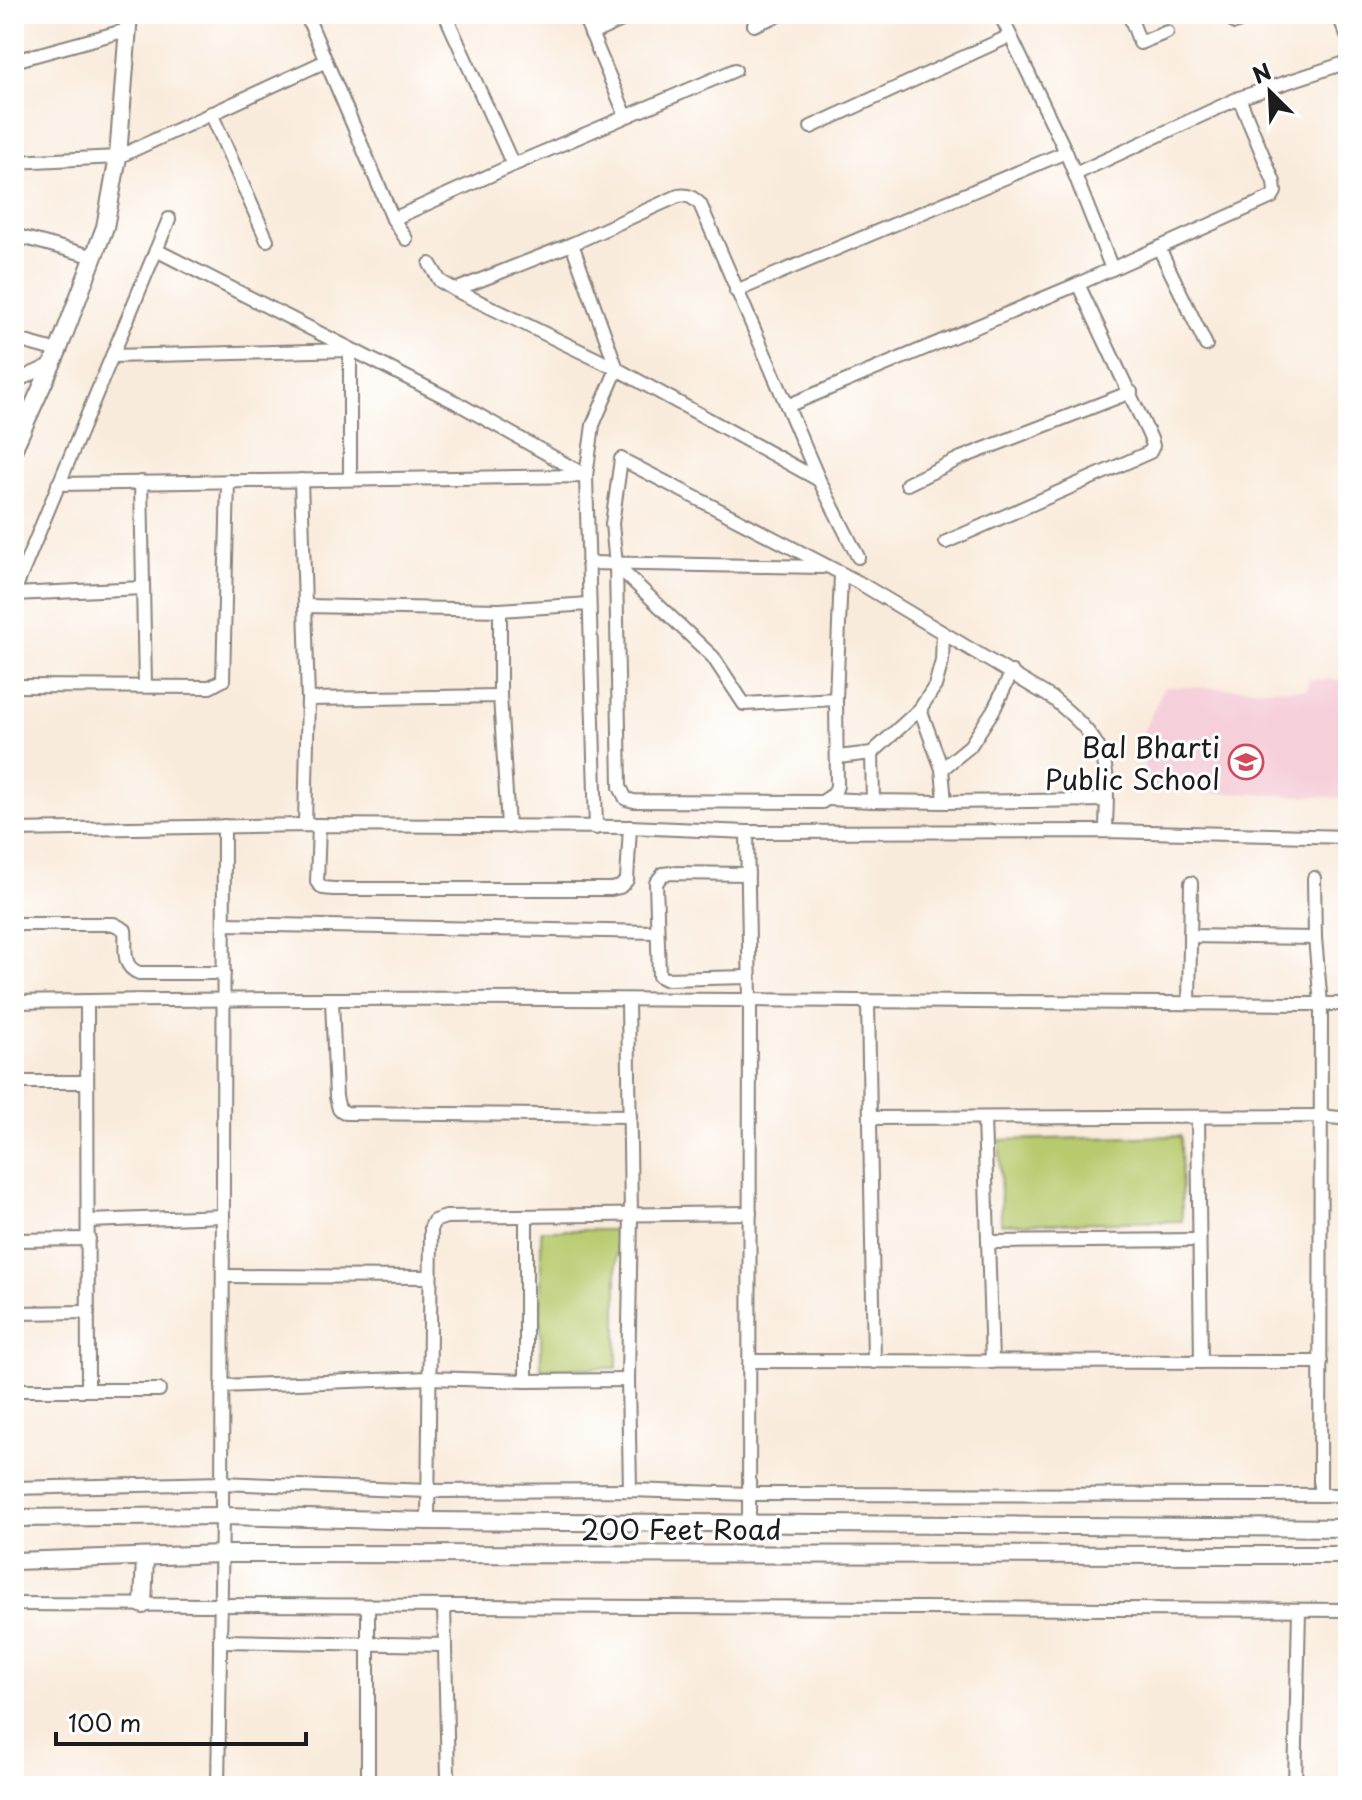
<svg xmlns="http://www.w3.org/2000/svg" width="1362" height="1800" font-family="'Playpen Sans',sans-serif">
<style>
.built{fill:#f5cfda}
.green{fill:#b7ca6d;stroke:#6a7344;stroke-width:2}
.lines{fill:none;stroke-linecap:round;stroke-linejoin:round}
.minor-casing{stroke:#8a847c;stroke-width:16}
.tertiary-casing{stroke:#8a847c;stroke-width:20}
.minor{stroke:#fff;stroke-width:12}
.tertiary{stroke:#fff;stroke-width:16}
.labels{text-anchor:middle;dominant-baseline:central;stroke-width:6;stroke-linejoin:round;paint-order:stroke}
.poi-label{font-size:28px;fill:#1c1c1c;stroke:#fff;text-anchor:end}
.street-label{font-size:28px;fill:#1c1c1c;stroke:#fff}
</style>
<rect width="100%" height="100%" fill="#fff"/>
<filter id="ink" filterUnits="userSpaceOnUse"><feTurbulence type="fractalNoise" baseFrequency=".0125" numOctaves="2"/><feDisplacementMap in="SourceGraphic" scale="16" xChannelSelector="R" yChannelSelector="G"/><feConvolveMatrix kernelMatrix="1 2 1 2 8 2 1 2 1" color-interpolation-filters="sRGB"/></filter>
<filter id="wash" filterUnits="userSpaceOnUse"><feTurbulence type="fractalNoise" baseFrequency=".006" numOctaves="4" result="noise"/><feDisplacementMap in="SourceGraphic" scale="32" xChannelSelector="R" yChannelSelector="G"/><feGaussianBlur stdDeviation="1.8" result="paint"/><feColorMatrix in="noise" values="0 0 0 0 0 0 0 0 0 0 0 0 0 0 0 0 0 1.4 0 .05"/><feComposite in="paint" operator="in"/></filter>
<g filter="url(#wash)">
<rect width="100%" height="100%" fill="#f9ebdb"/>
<path class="built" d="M1310,679L1348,680V798L1146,790L1142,734L1164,687L1307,689Z"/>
<g class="green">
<path d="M1181,1136L1182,1221L1001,1224L1000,1140Z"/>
<rect x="541" y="1230" width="76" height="138"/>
</g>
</g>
<g filter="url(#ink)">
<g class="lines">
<g class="minor-casing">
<g id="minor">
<path d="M306,14L393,219L406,239"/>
<path d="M583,14L626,116"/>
<path d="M1000,14L1066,152L1112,269"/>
<path d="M1129,14L1140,43L1167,32"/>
<path d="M1232,14L1235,23L1255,14"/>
<path d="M1338,14L1348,38"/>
<path d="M754,25L781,14"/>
<path d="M591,34L635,14"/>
<path d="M14,61L127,30"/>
<path d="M211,113L267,240"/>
<path d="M811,127L1010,36"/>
<path d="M14,162L118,157L326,61"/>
<path d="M513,165L735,70"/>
<path d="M1075,174L1239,98L1348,62"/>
<path d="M393,219L513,165L445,14"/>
<path d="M14,235L95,257"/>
<path d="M572,244L617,369L593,425L586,476L596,828"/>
<path d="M1159,248L1206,345"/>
<path d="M156,250L457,403L583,474"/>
<path d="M430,264L440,281L455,290L572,244L678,196C688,194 692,197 700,204L819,480L858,557"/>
<path d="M455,290L617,369L819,480"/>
<path d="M736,291L1066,152"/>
<path d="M14,339L58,351"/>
<path d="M112,356L350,350V479"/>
<path d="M14,382L53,364"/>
<path d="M787,406L1078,284L1272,197L1275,192L1274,182L1239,98"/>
<path d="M301,480L308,699L305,825"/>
<path d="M141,482L145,686"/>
<path d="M58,484L586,476"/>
<path d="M907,484L961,458L1131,392"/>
<path d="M946,542L1150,452L1153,446L1151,439L1078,284"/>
<path d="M588,563L822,567"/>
<path d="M616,565L713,657L744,704L836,699"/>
<path d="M841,575L836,699L837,786L834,794L822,802L634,801L626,799L620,787L616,565L612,524L621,459L858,582L1052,698C1070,713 1093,732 1102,755C1110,777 1106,807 1106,831"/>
<path d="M14,592L169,219"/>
<path d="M14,594L143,588"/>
<path d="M305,606L500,610L589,604"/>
<path d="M500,610V696"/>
<path d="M14,686L210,687L223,680L228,481"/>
<path d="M308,699L500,696L508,827"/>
<path d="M920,709L942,769L945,802L1106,800"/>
<path d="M872,753L873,801L945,802"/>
<path d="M838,757L872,753L920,709L935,686L942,661L943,633"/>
<path d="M942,769L970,746L994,709L1012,672"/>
<path d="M829,799L873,801"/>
<path d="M319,825L317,882L323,888L333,889H611L620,887L627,880L630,827"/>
<path d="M14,830L305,825L630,827L747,832L1106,831L1348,837"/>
<path d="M747,832L750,1000L749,1523"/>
<path d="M748,874L671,873L663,874L656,883L659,976L665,979L749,977"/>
<path d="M1314,878L1315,938L1321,1004L1320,1495"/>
<path d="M14,924H114L125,930C127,947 120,966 139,973H224"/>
<path d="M224,924L657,932"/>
<path d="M1190,936L1315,938"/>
<path d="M332,1000L336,1097L339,1109L346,1113L630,1116"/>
<path d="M87,1001L88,1390"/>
<path d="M628,1001L631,1216L628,1380L630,1490"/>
<path d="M14,1002C459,994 903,1003 1348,1004"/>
<path d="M868,1002L874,1362"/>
<path d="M1189,1003L1191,883"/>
<path d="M14,1082H87"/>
<path d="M1198,1117L1201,1362"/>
<path d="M870,1118L1321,1116L1348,1119"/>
<path d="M984,1118L992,1362"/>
<path d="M89,1221L223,1216"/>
<path d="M14,1240L89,1239"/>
<path d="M988,1242L1199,1240"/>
<path d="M223,1276L429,1277"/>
<path d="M14,1313L88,1312"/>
<path d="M751,1361L1321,1362"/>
<path d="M526,1381V1217"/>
<path d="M222,1386L429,1378L526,1381L628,1380"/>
<path d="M14,1390H159"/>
<path d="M14,1488L222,1483L428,1491L630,1490L750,1494L1348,1495"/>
<path d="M428,1521L431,1227L434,1221L446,1217L750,1213"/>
<path d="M14,1604L1348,1610"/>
<path d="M444,1606L448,1777L451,1786"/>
<path d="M220,1641L445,1645"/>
<path d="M218,1786L222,1516L224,826"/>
<path d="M368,1786V1606"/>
<path d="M1295,1786L1299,1610"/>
</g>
</g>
<g class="tertiary-casing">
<g id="tertiary">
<path d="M14,448L58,351L105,227L118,157L129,14"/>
<path d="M14,1518L222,1516L428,1521L1348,1528"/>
<path d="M14,1561L222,1554L1348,1555"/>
<path d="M143,1605L145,1557"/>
</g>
</g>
<use href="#minor" class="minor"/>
<use href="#tertiary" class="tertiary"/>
</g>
</g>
<defs>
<g id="school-ring" transform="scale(1.8)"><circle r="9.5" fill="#fff" stroke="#d1495b" stroke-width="1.5"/><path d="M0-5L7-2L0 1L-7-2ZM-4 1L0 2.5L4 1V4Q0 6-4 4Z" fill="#d1495b"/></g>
</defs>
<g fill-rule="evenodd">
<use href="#school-ring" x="1246" y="762"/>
</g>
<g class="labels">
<g class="poi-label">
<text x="1220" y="746">Bal Bharti<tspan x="1220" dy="32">Public School</tspan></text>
</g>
<g class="street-label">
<text x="681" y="1528">200 Feet Road</text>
</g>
</g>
<rect width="1362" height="1800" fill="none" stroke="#fff" stroke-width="48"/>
<g transform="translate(1270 92) rotate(336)" stroke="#ffffff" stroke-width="6" paint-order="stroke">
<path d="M0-6L14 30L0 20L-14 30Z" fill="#1c1c1c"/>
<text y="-12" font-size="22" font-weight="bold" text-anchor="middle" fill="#1c1c1c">N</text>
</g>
<path d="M56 1732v12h250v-12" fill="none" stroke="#1c1c1c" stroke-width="4"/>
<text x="68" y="1732" font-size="24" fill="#1c1c1c" stroke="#ffffff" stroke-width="6" paint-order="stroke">100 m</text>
</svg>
